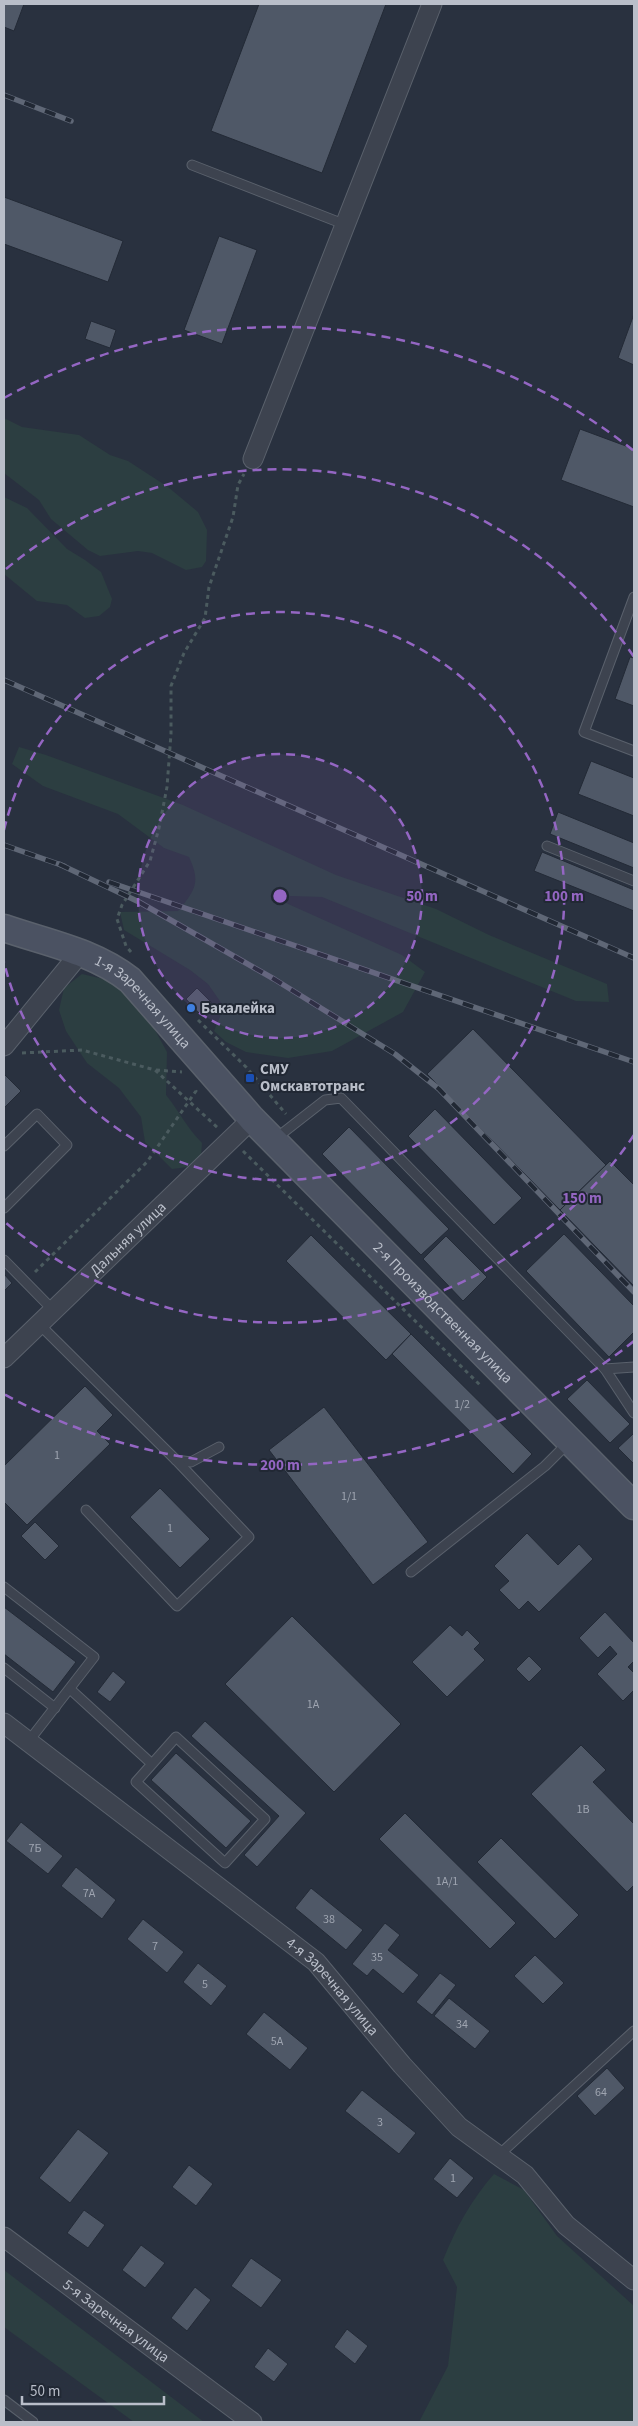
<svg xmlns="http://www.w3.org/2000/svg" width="638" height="2426" font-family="'Source Sans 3',sans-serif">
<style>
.green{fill:#2c3e41}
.building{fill:#4f5867;stroke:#232a36}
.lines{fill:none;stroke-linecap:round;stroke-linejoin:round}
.lane-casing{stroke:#5a616c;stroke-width:11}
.street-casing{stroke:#5a616c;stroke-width:21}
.secondary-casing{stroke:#5a616c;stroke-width:29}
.path{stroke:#4b5b5f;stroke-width:3;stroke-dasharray:4 4;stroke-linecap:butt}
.lane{stroke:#3d434f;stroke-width:9}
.street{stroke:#3d434f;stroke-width:19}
.secondary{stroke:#4b5262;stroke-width:26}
.rail-casing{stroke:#5f6776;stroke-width:5.5}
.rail{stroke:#212834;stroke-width:4;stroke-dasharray:11;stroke-linecap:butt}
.ring{fill:none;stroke:#9466c3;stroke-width:2.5;stroke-dasharray:9 6}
.shop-dot{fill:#3f7fe0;stroke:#212834;stroke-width:2}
.transit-dot{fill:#1a4fb4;stroke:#212834;stroke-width:2}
.labels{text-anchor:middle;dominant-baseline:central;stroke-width:4;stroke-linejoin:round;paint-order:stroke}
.number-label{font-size:12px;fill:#9ea4b0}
.street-label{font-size:15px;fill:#b9bec9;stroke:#212834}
.poi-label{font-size:15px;font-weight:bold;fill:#b9bec9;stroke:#212834;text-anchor:start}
.centre{fill:#9466c3;stroke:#212834;stroke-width:2.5}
.ring-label{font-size:15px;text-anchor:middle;font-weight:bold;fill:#9466c3;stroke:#212834;stroke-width:4;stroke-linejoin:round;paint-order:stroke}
</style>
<rect width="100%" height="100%" fill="#29313f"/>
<g class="green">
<path d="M4,418L22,427L79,435L110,455L128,461L168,487L198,512L207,530L206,561L202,567L186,570L152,553L138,551L100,556L88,550L51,519L39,500L4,473Z"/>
<path d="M4,497L27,508L67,549L85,560L101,572L112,599L110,607L99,616L85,618L67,605L37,601L4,574Z"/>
<path d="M19,747L46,755L183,805L336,875L436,909L489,935L607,984L609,1002L576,1001L322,897L290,896L286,903L402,955L425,972L403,1012L332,1051L288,1058L246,1052L226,1042L214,1031L224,1007L208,984L190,970L124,930L120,912L178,911C195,890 201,883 189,857L164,848L118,814L43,786L12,764Z"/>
<path d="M82,974L112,981L143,1008L167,1052L166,1095C179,1111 187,1128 202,1143L201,1157L188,1167L172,1169L145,1142L141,1117L119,1088L87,1063L66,1031L59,1010L64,988Z"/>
<path d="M494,2174L524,2190L557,2236L634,2306V2422H419L448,2366L457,2287L443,2260C456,2228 471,2200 494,2174Z"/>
<path d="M4,2270L204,2422H134L4,2327Z"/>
</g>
<g class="building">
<path d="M4,4H24L14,31L4,27Z"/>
<path d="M259,4H386L322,173L211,131Z"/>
<path d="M4,197L123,241L108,282L4,244Z"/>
<path d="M219,236L257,250L222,344L184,330Z"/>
<path d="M634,314V365L618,358Z"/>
<path d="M91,321L116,330L110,348L85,339Z"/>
<path d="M580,429L634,449V507L561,480Z"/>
<path d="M630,657L634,658V706L615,699Z"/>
<path d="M591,761L634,778V816L578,794Z"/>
<path d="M558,812L634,843V868L550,834Z"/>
<path d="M542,852L634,890V911L534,871Z"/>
<path d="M197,988L212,1003L200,1014L186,999Z"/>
<path d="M473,1029L606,1165L560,1210L427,1074Z"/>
<path d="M4,1074L21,1091L4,1108Z"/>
<path d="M435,1109L522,1198L494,1225L408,1136Z"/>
<path d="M349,1127L449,1229L421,1255L322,1154Z"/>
<path d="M610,1161L634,1185V1286L560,1210Z"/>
<path d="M564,1234L634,1306V1332L609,1357L526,1271Z"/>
<path d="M311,1235L411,1334L386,1360L286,1261Z"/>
<path d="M446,1236L487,1277L463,1301L423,1259Z"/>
<path d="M4,1274L12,1283L4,1291Z"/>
<path d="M411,1334L532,1454L513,1474L392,1354Z"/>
<path d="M587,1380L630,1424L610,1443L567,1399Z"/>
<path d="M85,1386L113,1415L97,1431L110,1444L27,1525L4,1502V1466Z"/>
<path d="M324,1407L428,1542L373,1585L269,1450Z"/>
<path d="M633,1434L634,1436V1464L618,1448Z"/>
<path d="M160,1488L210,1539L180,1568L130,1517Z"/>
<path d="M35,1522L59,1546L45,1560L21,1536Z"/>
<path d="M527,1533L558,1565L579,1544L593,1559L539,1612L528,1601L519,1610L499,1590L509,1581L494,1566Z"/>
<path d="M4,1607L76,1662L53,1692L4,1654Z"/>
<path d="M605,1612L634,1643V1661L628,1667L634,1673V1690L623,1701L597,1674L617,1654L610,1646L598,1658L579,1638Z"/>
<path d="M292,1616L401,1724L334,1792L225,1684Z"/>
<path d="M450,1625L462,1636L467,1630L480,1643L474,1649L485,1660L447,1697L412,1662Z"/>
<path d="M529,1656L542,1669L529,1682L516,1669Z"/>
<path d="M113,1671L126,1682L110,1702L97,1692Z"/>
<path d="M205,1721L306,1813L257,1867L244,1855L279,1816L191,1736Z"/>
<path d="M581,1745L606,1770L593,1782L634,1824V1885L627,1892L531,1794Z"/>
<path d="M176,1753L251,1821L226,1848L151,1780Z"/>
<path d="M405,1813L516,1923L490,1949L379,1839Z"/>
<path d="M21,1822L63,1856L48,1874L6,1841Z"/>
<path d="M501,1838L579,1915L555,1939L477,1862Z"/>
<path d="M76,1867L116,1900L102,1919L61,1886Z"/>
<path d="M311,1888L363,1930L346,1950L295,1908Z"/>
<path d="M143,1919L184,1952L167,1973L127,1939Z"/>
<path d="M385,1923L400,1935L388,1950L419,1975L403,1994L373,1969L367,1976L352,1964Z"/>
<path d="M535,1955L564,1983L543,2004L514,1976Z"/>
<path d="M198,1963L227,1986L211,2006L183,1982Z"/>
<path d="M440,1973L456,1985L432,2015L416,2002Z"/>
<path d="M449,1998L490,2031L475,2049L434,2016Z"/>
<path d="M264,2012L308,2048L290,2070L246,2034Z"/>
<path d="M607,2068L625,2088L595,2116L577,2096Z"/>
<path d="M362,2090L416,2133L399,2154L345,2111Z"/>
<path d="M78,2129L109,2153L70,2203L39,2178Z"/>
<path d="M450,2158L474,2178L457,2198L433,2179Z"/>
<path d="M189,2165L213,2184L196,2206L172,2187Z"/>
<path d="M84,2210L105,2225L88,2248L67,2233Z"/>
<path d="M141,2245L165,2263L145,2288L122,2270Z"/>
<path d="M251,2258L282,2280L261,2308L231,2286Z"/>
<path d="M195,2287L211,2300L187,2331L171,2318Z"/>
<path d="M347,2329L368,2346L355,2364L334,2347Z"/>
<path d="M268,2348L288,2364L274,2382L254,2367Z"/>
</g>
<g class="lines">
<g class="lane-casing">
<g id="lane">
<path d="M192,165L346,225"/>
<path d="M634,597L584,732L634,751"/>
<path d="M547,846L634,881"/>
<path d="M275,1139L325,1100L341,1098L605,1369L634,1367"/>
<path d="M4,1146L37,1114L67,1145L4,1208"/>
<path d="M4,1260L53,1310"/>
<path d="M39,1324L176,1460L191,1462L219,1447"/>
<path d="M605,1369L634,1413"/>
<path d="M86,1510L177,1606L249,1537L176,1460"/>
<path d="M411,1572L545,1466L569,1442"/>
<path d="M4,1587L94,1657L28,1742"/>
<path d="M4,1668L55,1708"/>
<path d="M70,1689L152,1764L176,1737L265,1819L225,1863L136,1782L152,1764"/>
<path d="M500,2154L634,2031"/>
<path d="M4,2400L33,2422"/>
</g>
</g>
<g class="street-casing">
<g id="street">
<path d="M253,459L432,4"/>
<path d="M4,1046L81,952"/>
<path id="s1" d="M4,1358L252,1119"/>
<path id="s2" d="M4,1723L316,1962L402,2065L459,2127L525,2175L566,2225L634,2280"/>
<path id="s3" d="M4,2237L252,2422"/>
</g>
</g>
<g class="secondary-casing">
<g id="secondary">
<path id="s4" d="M4,928C47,943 93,951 130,980L252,1119L634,1506"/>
</g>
</g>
<g class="path">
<path d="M131,952L126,946L117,919L122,905L150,861L159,828L167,787L171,734V686L184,653L205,618L209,587L233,517L238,485L244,474"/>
<path d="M198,1020L246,1067L286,1114"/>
<path d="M22,1053L82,1050L155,1070L218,1128"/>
<path d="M156,1070L182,1072"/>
<path d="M243,1151L480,1385"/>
<path d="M35,1272L147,1162L196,1091L195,1089"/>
</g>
<use href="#lane" class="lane"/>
<use href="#street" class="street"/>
<use href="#secondary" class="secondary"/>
<g class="rail-casing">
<g id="rail">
<path d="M4,95L71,121"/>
<path d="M4,680L634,958"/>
<path d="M4,845L64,866"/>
<path d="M59,864L139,902L274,979L395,1054L439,1089L634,1292"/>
<path d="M109,882L634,1062"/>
</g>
</g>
<use href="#rail" class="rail"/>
</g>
<circle cx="280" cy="896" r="142" fill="#9466c3" fill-opacity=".12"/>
<g class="ring">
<circle cx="280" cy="896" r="142"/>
<path d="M4 830A284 284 0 1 1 4 962"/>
<path d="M634 1135A427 427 0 0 1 6 1223M6 569A427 427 0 0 1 634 657"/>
<path d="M634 1341A569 569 0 0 1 4 1394M4 398A569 569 0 0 1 634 451"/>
</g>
<circle class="shop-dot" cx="191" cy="1008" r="5"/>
<rect class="transit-dot" x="245" y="1073" width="10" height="10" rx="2.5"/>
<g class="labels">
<g class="number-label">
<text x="462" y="1404">1/2</text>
<text x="57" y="1455">1</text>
<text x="349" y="1496">1/1</text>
<text x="170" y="1528">1</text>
<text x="313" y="1704">1А</text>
<text x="583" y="1809">1В</text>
<text x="35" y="1848">7Б</text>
<text x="447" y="1881">1А/1</text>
<text x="89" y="1893">7А</text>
<text x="329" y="1919">38</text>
<text x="155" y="1946">7</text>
<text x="377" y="1957">35</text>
<text x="205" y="1984">5</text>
<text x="462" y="2024">34</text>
<text x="277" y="2041">5А</text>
<text x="601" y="2092">64</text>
<text x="380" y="2122">3</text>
<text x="453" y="2178">1</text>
</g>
<g class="street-label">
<text stroke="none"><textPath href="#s4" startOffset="161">1-я Заречная улица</textPath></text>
<text stroke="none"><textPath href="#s1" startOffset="172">Дальняя улица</textPath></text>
<text stroke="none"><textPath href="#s4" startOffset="594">2-я Производственная улица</textPath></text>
<text stroke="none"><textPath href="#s2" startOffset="422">4-я Заречная улица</textPath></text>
<text stroke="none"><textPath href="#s3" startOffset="140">5-я Заречная улица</textPath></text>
</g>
<g class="poi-label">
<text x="201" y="1008">Бакалейка</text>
<text x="260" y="1069">СМУ<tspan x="260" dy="17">Омскавтотранс</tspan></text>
</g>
</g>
<circle cx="280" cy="896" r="8" class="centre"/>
<g class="ring-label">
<text x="422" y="901">50 m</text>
<text x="564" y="901">100 m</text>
<text x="582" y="1203">150 m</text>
<text x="280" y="1470">200 m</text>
</g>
<rect width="638" height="2426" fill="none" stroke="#b9bec9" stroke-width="10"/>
<path d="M22 2396v8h142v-8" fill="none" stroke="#b9bec9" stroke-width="2.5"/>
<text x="30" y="2396" font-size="15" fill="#b9bec9" stroke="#212834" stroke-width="4" paint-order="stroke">50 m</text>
</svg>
